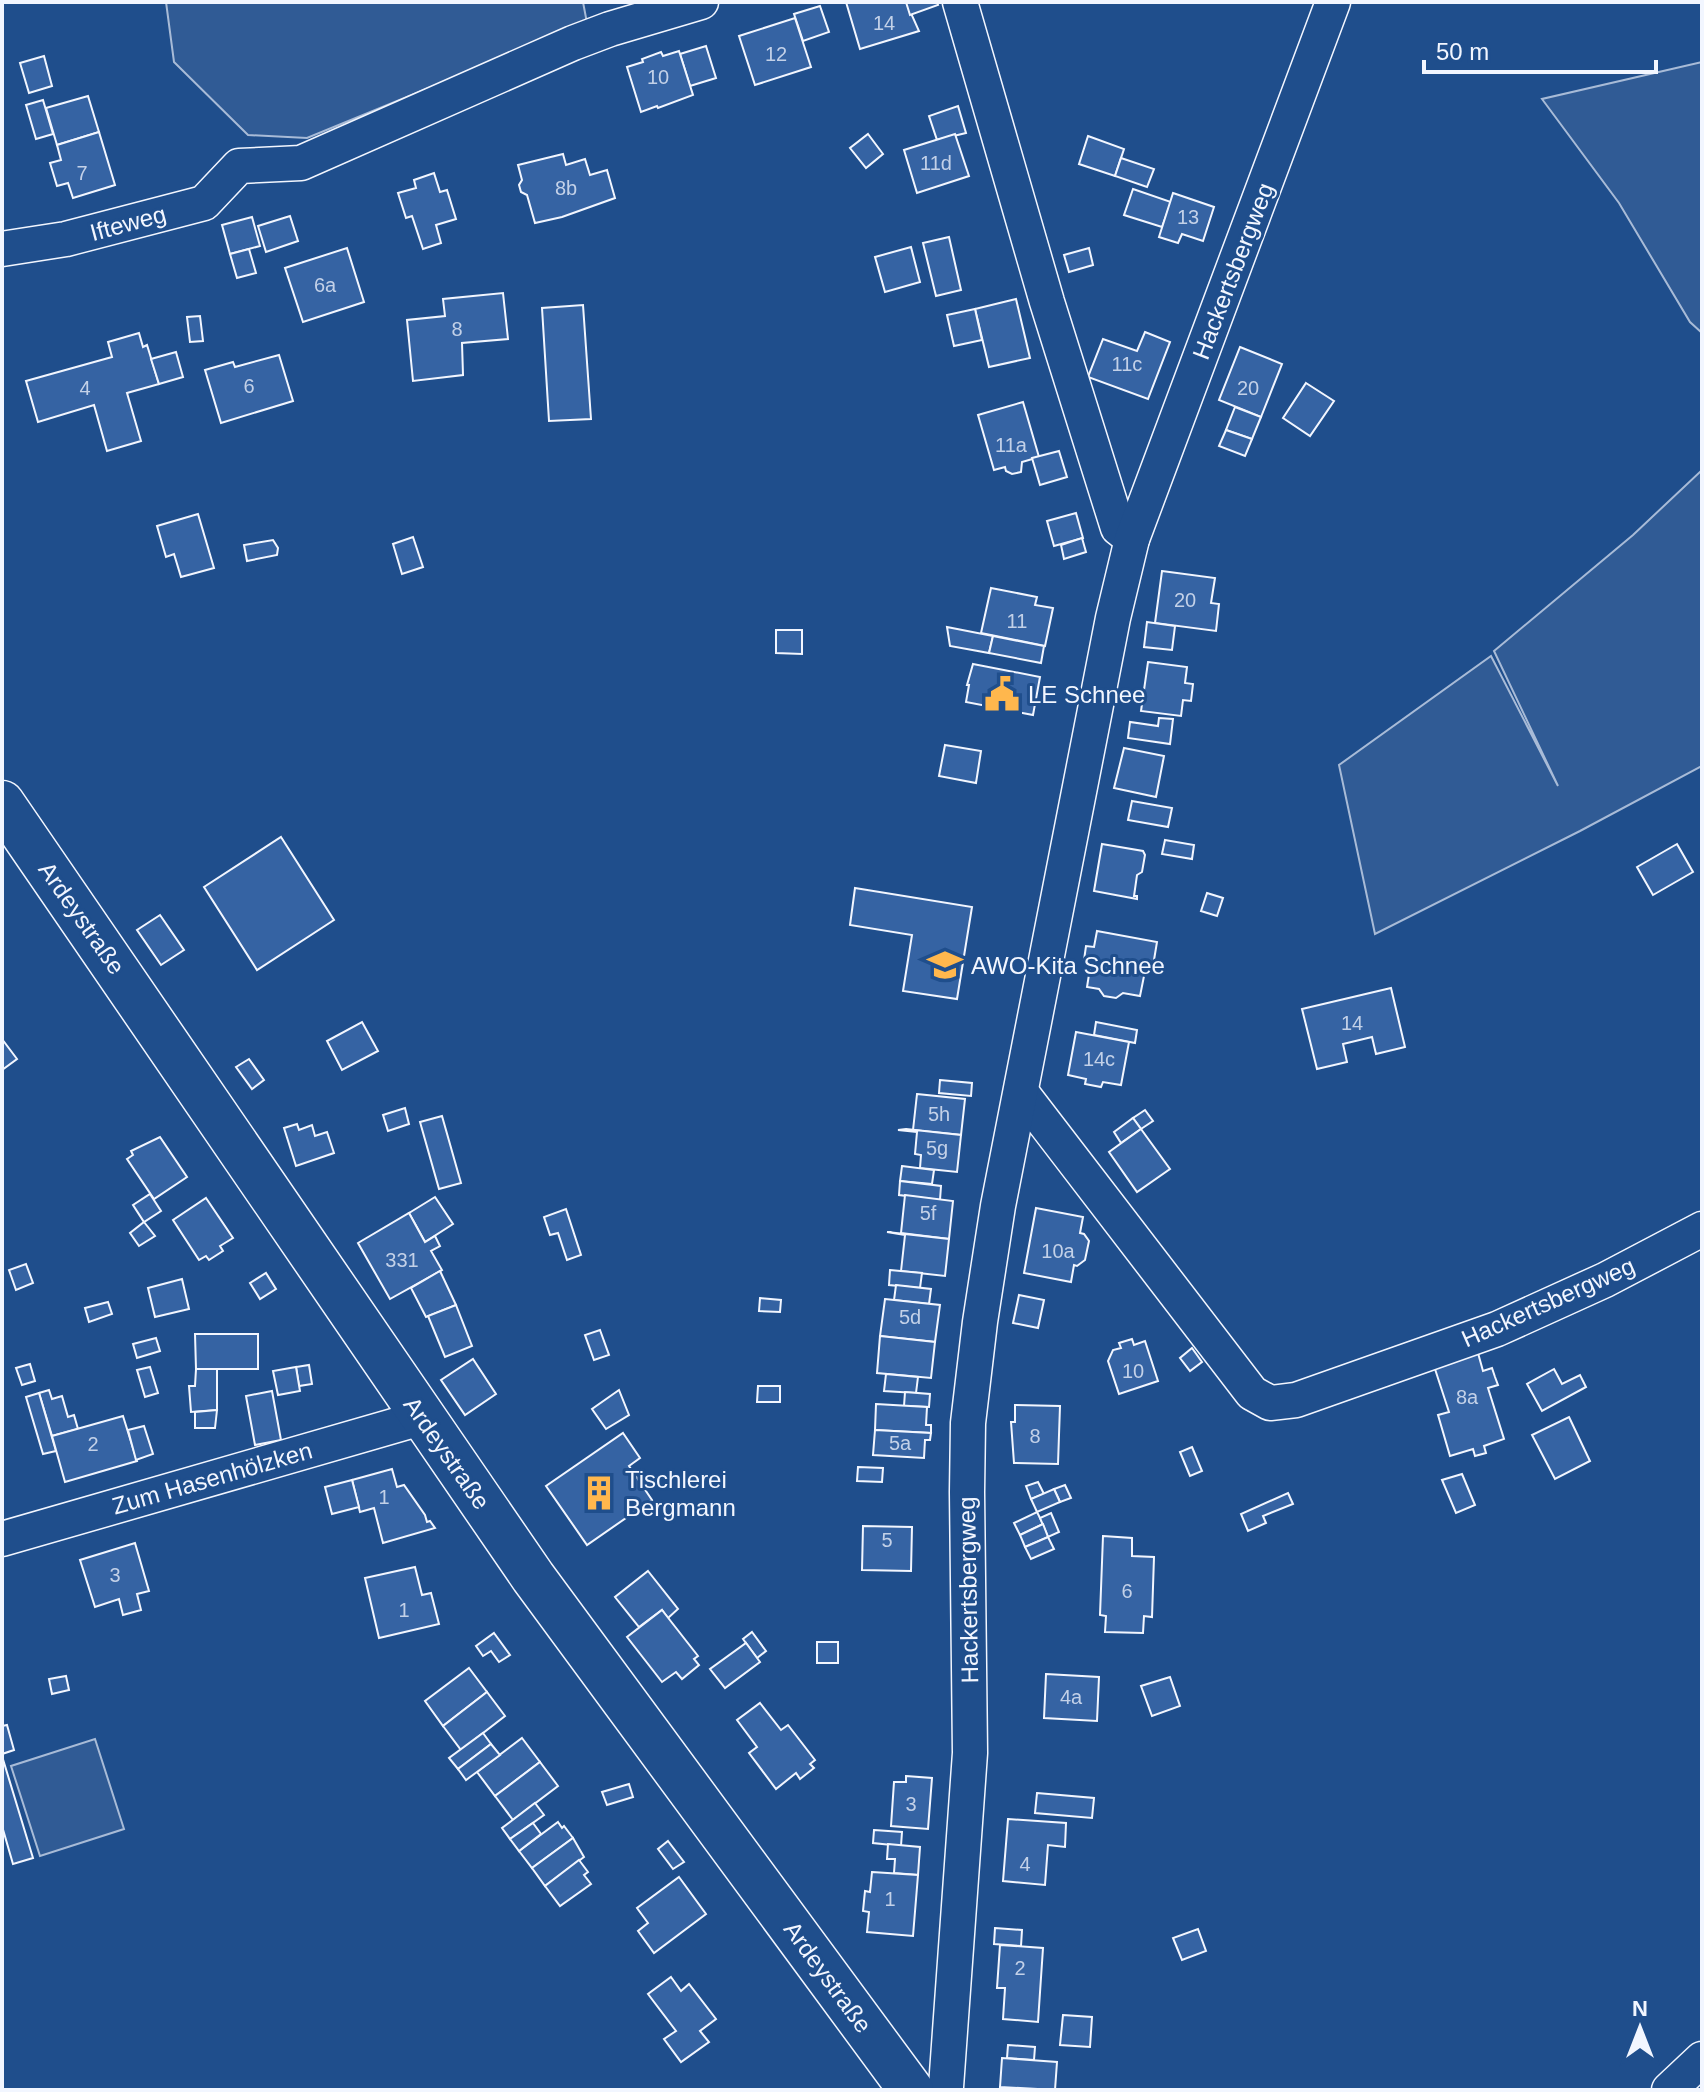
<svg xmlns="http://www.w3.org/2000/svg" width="1704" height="2092" font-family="Helvetica,sans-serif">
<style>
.green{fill:#305b95;stroke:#a8bbd7;stroke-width:2}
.building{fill:#3563a3;stroke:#f2f6ff;stroke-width:2}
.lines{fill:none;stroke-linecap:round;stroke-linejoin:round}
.minor-casing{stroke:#f2f6ff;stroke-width:37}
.major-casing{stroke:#f2f6ff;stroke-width:47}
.minor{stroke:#1f4e8c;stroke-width:34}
.major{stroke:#1f4e8c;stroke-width:44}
.labels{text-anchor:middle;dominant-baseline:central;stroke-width:6;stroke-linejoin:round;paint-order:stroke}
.number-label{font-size:20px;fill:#c3d1e8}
.street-label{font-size:24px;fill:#f2f6ff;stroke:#1f4e8c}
.poi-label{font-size:24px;fill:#f2f6ff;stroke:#1f4e8c;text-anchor:start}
</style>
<rect width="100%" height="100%" fill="#1f4e8c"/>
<g class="green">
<path d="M166,2H583L587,23L307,138L248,135L174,62Z"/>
<path d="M1702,62V333L1690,322L1619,203L1542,99Z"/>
<path d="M1702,470V766L1580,831L1375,934L1339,765L1491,656L1558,786L1494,651L1633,535Z"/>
<path d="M95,1739L124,1829L40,1856L11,1766Z"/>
</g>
<g class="building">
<path d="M846,2H906L919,31L860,49Z"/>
<path d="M906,2H937L938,5L910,15Z"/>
<path d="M820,6L829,32L803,41L794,14Z"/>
<path d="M795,18L811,67L755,85L739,36Z"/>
<path d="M706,46L716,78L690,86L680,54Z"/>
<path d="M679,51L693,95L658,108L657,106L641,112L627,67L643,62L642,59L661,52L663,56Z"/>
<path d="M44,56L52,86L29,93L20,63Z"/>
<path d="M88,96L99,132L57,145L46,108Z"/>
<path d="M43,100L53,134L36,139L26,105Z"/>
<path d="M958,106L966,133L937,140L929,116Z"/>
<path d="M99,132L115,185L73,198L68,183L57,186L50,163L61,160L57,145Z"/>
<path d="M868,134L883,154L866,168L850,148Z"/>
<path d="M955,134L969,176L917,193L904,150Z"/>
<path d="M1088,136L1124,149L1115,176L1079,164Z"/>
<path d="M563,154L566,165L585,159L590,175L607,170L615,198L562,217L535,223L527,195L521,192L519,185L522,180L518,165Z"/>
<path d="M1121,158L1154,169L1147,187L1115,176Z"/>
<path d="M434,173L440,192L447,190L456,219L436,225L441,243L423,249L412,216L406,218L398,193L416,188L414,180Z"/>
<path d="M1133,189L1171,202L1162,227L1124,215Z"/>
<path d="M1173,193L1214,207L1203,241L1182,234L1178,243L1159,237Z"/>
<path d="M290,216L298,241L266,252L258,226Z"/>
<path d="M252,217L260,246L230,254L222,225Z"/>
<path d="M949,237L961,290L936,296L923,243Z"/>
<path d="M911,247L920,282L885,292L875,257Z"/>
<path d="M347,248L364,302L303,322L285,268Z"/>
<path d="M1089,248L1093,265L1069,272L1064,255Z"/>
<path d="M249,249L256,273L237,278L230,254Z"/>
<path d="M503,293L508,339L462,343L463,375L413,381L407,320L445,316L443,299Z"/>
<path d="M1016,299L1030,358L989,367L975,309Z"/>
<path d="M583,305L591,419L549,421L542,308Z"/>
<path d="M975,309L982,340L954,346L947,315Z"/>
<path d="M200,316L203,341L190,342L187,317Z"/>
<path d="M1145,332L1170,342L1148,399L1088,377L1103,339L1137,351Z"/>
<path d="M139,333L143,347L147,345L159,384L127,393L141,441L107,451L94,405L38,422L26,381L112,357L108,342Z"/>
<path d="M1240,347L1282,364L1261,417L1219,400Z"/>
<path d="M176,352L183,377L159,384L151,359Z"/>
<path d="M279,355L293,401L221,423L205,370L233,362L235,367Z"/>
<path d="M1306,383L1334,401L1310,436L1283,418Z"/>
<path d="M1023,402L1039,457L1022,462L1021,472L1012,474L1006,471L1005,467L994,470L978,415Z"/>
<path d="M1235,407L1261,417L1252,439L1226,430Z"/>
<path d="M1226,430L1252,439L1245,456L1219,446Z"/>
<path d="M1059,451L1067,477L1040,485L1032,458Z"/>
<path d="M1076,513L1083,538L1054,546L1047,521Z"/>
<path d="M198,514L214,568L181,577L174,554L166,557L157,526Z"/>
<path d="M413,537L423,567L402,574L393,544Z"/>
<path d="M1082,538L1086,552L1064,559L1061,545Z"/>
<path d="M273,540L278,548L277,555L247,561L244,545Z"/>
<path d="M1162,571L1215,578L1211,603L1219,604L1216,631L1155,623Z"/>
<path d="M991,588L1037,597L1035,605L1053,608L1045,646L981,633Z"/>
<path d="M1147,622L1175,626L1172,650L1144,647Z"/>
<path d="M947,627L993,636L989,653L950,646Z"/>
<path d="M776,630H802V654L776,653Z"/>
<path d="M993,636L1044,646L1041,663L989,653Z"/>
<path d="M1148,662L1187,667L1185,683L1193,684L1191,701L1183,700L1181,716L1141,711Z"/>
<path d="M973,664L1040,677L1033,715L966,702L969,685H967Z"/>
<path d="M1159,718L1173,719L1170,744L1128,738L1130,722L1158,726Z"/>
<path d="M945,745L981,751L976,783L939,776Z"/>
<path d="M1124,748L1164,756L1156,797L1114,788Z"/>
<path d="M1132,801L1172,808L1168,827L1128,820Z"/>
<path d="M281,837L334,920L257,970L204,887Z"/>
<path d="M1165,840L1194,845L1192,859L1162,854Z"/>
<path d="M1102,844L1143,851L1145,855L1142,872L1137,875L1134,896H1137V899L1094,891Z"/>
<path d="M1677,844L1693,872L1653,895L1637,867Z"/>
<path d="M855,888L972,907L957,999L903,991L912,935L850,925Z"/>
<path d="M1207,893L1223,898L1217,916L1201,911Z"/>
<path d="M160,915L184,950L161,965L137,930Z"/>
<path d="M1097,931L1157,942L1152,972L1145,971L1140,996L1123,993L1116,998L1104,996L1099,989L1087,987L1091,962L1084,960L1086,946L1094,947Z"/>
<path d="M1391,988L1405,1047L1376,1054L1372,1037L1343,1044L1347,1062L1317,1069L1302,1009Z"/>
<path d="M362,1022L378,1051L342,1070L327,1041Z"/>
<path d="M1096,1022L1137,1030L1135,1043L1094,1035Z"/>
<path d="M1076,1032L1129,1042L1121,1085L1103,1082L1101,1087L1085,1084L1086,1079L1068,1075Z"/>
<path d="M2,1039L17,1059L2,1070Z"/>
<path d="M249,1059L264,1080L252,1089L236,1067Z"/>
<path d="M940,1080L972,1083L971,1096L939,1093Z"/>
<path d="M917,1094L965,1099L961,1135L913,1130Z"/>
<path d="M405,1108L409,1124L388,1131L383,1115Z"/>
<path d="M1145,1110L1153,1121L1141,1129L1133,1118Z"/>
<path d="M442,1116L461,1183L439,1189L420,1122Z"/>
<path d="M1133,1118L1141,1129L1121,1143L1114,1132Z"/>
<path d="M297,1124L299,1130L312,1125L315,1136L327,1132L334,1153L296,1166L284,1128Z"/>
<path d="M906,1129L961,1135L957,1172L920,1168L921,1155L915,1154L917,1132L898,1130Z"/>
<path d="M1141,1129L1170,1169L1137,1192L1109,1152Z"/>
<path d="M160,1137L187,1177L154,1199L127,1159L133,1155L131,1151Z"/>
<path d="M902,1166L934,1170L932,1184L900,1181Z"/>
<path d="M900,1181L941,1186L940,1200L899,1195Z"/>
<path d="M150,1194L161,1211L144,1222L133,1205Z"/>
<path d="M905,1195L953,1201L949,1239L901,1233Z"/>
<path d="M435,1197L453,1224L425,1242L409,1213Z"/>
<path d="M206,1198L233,1238L220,1246L223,1251L209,1260L206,1256L199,1260L173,1220Z"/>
<path d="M1036,1208L1083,1217L1080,1233L1084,1234L1089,1241L1085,1260L1077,1266L1074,1265L1071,1282L1024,1273Z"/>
<path d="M566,1209L581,1255L567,1260L558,1233L550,1235L544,1217Z"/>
<path d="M409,1213L425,1242L435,1236L440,1246L431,1251L442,1270L390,1299L358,1243Z"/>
<path d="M144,1222L155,1236L139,1246L130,1233Z"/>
<path d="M887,1232L949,1239L945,1276L901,1271L905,1235Z"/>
<path d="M26,1264L33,1283L16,1290L9,1270Z"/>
<path d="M890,1270L922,1273L920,1288L889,1285Z"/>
<path d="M440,1271L456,1305L426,1317L411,1288Z"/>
<path d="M266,1273L276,1289L260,1299L250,1283Z"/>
<path d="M182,1279L189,1309L155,1317L148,1288Z"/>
<path d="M896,1285L931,1289L929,1304L894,1300Z"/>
<path d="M1019,1295L1044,1300L1038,1328L1013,1323Z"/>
<path d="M760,1298L781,1300L780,1312L759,1311Z"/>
<path d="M885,1299L940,1305L935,1342L880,1336Z"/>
<path d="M108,1302L112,1314L89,1322L85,1308Z"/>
<path d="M456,1305L472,1346L445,1357L428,1316Z"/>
<path d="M600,1330L609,1355L594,1360L585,1335Z"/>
<path d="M195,1334H258V1369H196Z"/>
<path d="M880,1336L935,1342L931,1378L877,1373Z"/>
<path d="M156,1338L160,1351L137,1358L133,1344Z"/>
<path d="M1132,1339L1134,1345L1145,1341L1158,1381L1119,1394L1108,1361L1113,1350L1121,1348L1119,1343Z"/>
<path d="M1192,1348L1202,1362L1190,1371L1180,1358Z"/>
<path d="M1478,1353L1483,1371L1492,1368L1495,1377L1498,1385L1488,1388L1504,1439L1484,1446L1486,1453L1475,1456L1473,1449L1450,1456L1438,1415L1449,1412L1434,1366Z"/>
<path d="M473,1359L496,1394L465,1415L441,1380Z"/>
<path d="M30,1364L35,1381L22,1385L16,1368Z"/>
<path d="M309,1365L312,1384L299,1386L296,1367Z"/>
<path d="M150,1367L158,1393L145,1397L137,1370Z"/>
<path d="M296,1367L300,1391L278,1395L273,1371Z"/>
<path d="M196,1369H217V1410L191,1412L189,1386H195Z"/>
<path d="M1554,1369L1562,1384L1580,1375L1586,1387L1542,1411L1527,1384Z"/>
<path d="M886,1374L918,1377L916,1393L884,1391Z"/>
<path d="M758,1386H780V1402H757Z"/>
<path d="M49,1390L52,1399L62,1396L68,1417L74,1415L78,1429L52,1436L39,1393Z"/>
<path d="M619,1390L629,1415L606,1429L592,1409Z"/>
<path d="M272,1391L281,1440L255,1445L246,1396Z"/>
<path d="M905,1392L930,1394L929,1407L904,1406Z"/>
<path d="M39,1393L56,1451L43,1454L26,1397Z"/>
<path d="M876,1404L927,1407L926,1425H931V1433L875,1430Z"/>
<path d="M1015,1405L1060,1406L1058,1464L1014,1463L1011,1422H1015Z"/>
<path d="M217,1410L215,1428H195V1412Z"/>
<path d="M123,1416L137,1461L65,1482L52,1436Z"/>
<path d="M1569,1417L1590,1461L1555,1479L1532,1435Z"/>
<path d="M144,1426L153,1454L136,1460L128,1430Z"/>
<path d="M875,1430L931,1433L930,1440H925L924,1458L873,1455Z"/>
<path d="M623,1433L640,1458L629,1466L652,1500L587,1545L546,1486Z"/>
<path d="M1192,1447L1202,1471L1190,1476L1180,1452Z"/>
<path d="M858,1467L883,1468L882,1482L857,1481Z"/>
<path d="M392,1469L397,1487L404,1485L425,1515L427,1522L430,1521L435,1528L383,1543L374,1508L360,1512L352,1480Z"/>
<path d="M1462,1474L1475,1505L1456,1513L1442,1480Z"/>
<path d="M352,1480L359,1507L332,1514L325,1487Z"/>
<path d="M1038,1482L1044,1494L1031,1499L1026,1486Z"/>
<path d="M1065,1485L1071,1498L1060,1502L1054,1489Z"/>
<path d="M1054,1489L1060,1502L1037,1512L1031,1499Z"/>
<path d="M1288,1493L1293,1504L1263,1516L1266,1523L1248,1531L1241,1514Z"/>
<path d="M1037,1512L1043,1524L1020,1535L1014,1523Z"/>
<path d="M1051,1513L1059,1532L1048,1537L1040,1518Z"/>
<path d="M1043,1524L1048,1537L1025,1547L1020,1535Z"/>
<path d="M863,1526L912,1527L911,1571L862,1570Z"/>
<path d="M1103,1536L1132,1538V1556L1154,1557L1152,1617L1144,1616L1143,1633L1105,1632L1106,1616L1100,1615Z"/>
<path d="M1048,1537L1054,1549L1031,1559L1025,1547Z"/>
<path d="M135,1543L149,1591L137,1594L141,1610L123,1615L119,1599L95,1607L80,1560Z"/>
<path d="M415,1567L422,1595L431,1593L439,1624L379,1638L365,1578Z"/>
<path d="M648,1571L678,1609L668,1618L662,1610L639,1627L615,1597Z"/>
<path d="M662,1610L698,1656L694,1659L699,1665L682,1679L676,1672L662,1682L627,1637Z"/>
<path d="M752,1632L766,1651L757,1658L743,1639Z"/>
<path d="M494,1633L510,1655L499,1662L491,1651L483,1656L476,1646Z"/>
<rect x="817" y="1642" width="21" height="21"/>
<path d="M746,1643L760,1662L725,1688L710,1669Z"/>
<path d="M469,1668L487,1692L443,1726L425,1701Z"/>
<path d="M1046,1674L1099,1677L1097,1721L1044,1718Z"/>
<path d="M66,1676L69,1690L52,1694L49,1679Z"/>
<path d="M1170,1677L1180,1706L1152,1716L1141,1686Z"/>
<path d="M487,1692L505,1716L461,1750L443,1726Z"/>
<path d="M760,1703L781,1730L788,1725L815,1760L810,1764L814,1768L800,1779L796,1773L776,1789L749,1753L757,1747L737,1720Z"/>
<path d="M7,1725L14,1750L2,1754V1726Z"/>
<path d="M483,1733L491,1744L458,1769L449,1758Z"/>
<path d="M522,1738L540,1762L495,1796L477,1772Z"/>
<path d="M491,1744L500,1755L466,1780L458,1769Z"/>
<path d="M2,1756L33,1858L13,1864L2,1826Z"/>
<path d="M540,1762L558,1786L513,1820L495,1796Z"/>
<path d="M906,1776L932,1778L928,1829L891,1826L894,1782H906Z"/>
<path d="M629,1784L633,1797L607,1805L602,1792Z"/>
<path d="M1037,1793L1094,1798L1092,1818L1035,1813Z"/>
<path d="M535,1803L544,1815L510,1839L502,1828Z"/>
<path d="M1008,1819L1066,1823L1065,1847L1048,1845L1045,1885L1003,1881Z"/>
<path d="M558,1822L562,1828L564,1826L573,1838L532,1868L519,1851Z"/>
<path d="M533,1823L541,1834L519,1851L510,1839Z"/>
<path d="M874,1830L902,1832L901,1846L873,1843Z"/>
<path d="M573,1838L584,1857L545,1886L532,1868Z"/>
<path d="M668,1841L684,1862L673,1869L658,1849Z"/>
<path d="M888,1844L920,1847L918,1875L894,1873L895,1859H887Z"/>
<path d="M579,1860L588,1872L584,1875L591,1884L560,1906L545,1886Z"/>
<path d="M872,1872L918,1875L913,1936L867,1932L869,1912L863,1911L865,1891L870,1892Z"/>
<path d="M679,1877L706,1914L654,1953L638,1931L648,1923L637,1908Z"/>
<path d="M995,1928L1022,1930L1021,1946L994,1944Z"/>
<path d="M1198,1929L1206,1951L1182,1960L1173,1938Z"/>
<path d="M1000,1945L1043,1948L1038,2022L1003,2019L1005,1988H997Z"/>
<path d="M671,1977L681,1991L689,1984L716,2019L700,2031L709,2042L681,2062L664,2039L676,2031L648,1994Z"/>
<path d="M1063,2015L1092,2017L1090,2047L1060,2045Z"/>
<path d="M1008,2045L1035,2047L1034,2060L1007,2058Z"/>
<path d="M1002,2058L1057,2062L1055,2090L1000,2087Z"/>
</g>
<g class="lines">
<g class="minor-casing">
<g id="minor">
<path d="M960,2L1047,302L1118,528L1132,539"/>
<path d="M2,249L66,239L204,203L239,166L301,163L573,43L610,29L701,2"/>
<path d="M1021,1092L1252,1393L1270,1403L1296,1400L1497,1329L1605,1280L1702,1229"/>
<path d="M2,1539L421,1418"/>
<path d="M942,2090L946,2087L970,1753L967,1492L968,1423L980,1322L998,1206L1113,618L1132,539L1333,2"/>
<path d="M1669,2090L1702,2059"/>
</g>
</g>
<g class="major-casing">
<path id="major" d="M2,803L533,1577L911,2090"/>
</g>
<use href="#minor" class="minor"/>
<use href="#major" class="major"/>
</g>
<defs>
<g id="civic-bare" transform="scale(2.76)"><path d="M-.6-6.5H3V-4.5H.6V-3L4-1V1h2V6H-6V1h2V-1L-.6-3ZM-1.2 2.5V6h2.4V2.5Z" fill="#ffb74d" stroke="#1f4e8c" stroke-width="2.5" paint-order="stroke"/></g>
<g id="school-bare" transform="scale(2.76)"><path d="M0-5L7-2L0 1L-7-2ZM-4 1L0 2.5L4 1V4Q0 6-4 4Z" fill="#ffb74d" stroke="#1f4e8c" stroke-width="2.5" paint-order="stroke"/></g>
<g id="building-bare" transform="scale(2.76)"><path d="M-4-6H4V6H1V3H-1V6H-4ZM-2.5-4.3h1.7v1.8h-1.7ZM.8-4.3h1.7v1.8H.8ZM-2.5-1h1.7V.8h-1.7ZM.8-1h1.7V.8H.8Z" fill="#ffb74d" stroke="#1f4e8c" stroke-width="2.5" paint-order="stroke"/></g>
</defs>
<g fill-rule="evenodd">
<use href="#civic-bare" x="1002" y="694"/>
<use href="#school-bare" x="945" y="965"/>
<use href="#building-bare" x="599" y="1493"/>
</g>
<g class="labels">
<g class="number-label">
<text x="884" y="23">14</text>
<text x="776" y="54">12</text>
<text x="658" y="77">10</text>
<text x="936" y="163">11d</text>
<text x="82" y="173">7</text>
<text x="566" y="188">8b</text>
<text x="1188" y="217">13</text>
<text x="325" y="285">6a</text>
<text x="457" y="329">8</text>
<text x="1127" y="364">11c</text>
<text x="249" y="386">6</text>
<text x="85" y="388">4</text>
<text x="1248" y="388">20</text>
<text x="1011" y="445">11a</text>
<text x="1185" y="600">20</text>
<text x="1017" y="621">11</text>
<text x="1352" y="1023">14</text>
<text x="1099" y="1059">14c</text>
<text x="939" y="1114">5h</text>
<text x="937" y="1148">5g</text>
<text x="928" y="1213">5f</text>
<text x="1058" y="1251">10a</text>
<text x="402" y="1260">331</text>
<text x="910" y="1317">5d</text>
<text x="1133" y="1371">10</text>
<text x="1467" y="1397">8a</text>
<text x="1035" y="1436">8</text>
<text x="900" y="1443">5a</text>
<text x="93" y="1444">2</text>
<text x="384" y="1497">1</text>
<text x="887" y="1540">5</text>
<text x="115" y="1575">3</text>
<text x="1127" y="1591">6</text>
<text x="404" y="1610">1</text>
<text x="1071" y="1697">4a</text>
<text x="911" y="1804">3</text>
<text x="1025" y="1864">4</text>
<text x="890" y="1899">1</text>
<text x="1020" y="1968">2</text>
</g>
<g class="street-label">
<text transform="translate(128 223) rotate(-15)">Ifteweg</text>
<text transform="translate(1233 271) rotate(-69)">Hackertsbergweg</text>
<text transform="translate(82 918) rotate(55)">Ardeystraße</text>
<text transform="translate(1548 1302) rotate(-24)">Hackertsbergweg</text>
<text transform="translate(447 1453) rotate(55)">Ardeystraße</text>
<text transform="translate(212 1478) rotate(-16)">Zum Hasenhölzken</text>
<text transform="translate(968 1590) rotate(-91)">Hackertsbergweg</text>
<text transform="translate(828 1977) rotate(54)">Ardeystraße</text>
</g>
<g class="poi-label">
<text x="1028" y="694">LE Schnee</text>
<text x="971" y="965">AWO-Kita Schnee</text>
<text x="625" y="1479">Tischlerei<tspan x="625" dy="28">Bergmann</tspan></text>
</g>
</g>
<rect width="1704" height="2092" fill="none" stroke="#f2f6ff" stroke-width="8"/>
<g transform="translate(1640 2028)" stroke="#1f4e8c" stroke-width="6" paint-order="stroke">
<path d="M0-6L14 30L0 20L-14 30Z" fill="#f2f6ff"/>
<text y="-12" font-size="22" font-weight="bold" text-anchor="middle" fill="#f2f6ff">N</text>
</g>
<path d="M1424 60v12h232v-12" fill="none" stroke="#f2f6ff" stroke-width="4"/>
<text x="1436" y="60" font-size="24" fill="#f2f6ff" stroke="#1f4e8c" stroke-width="6" paint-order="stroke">50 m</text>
</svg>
